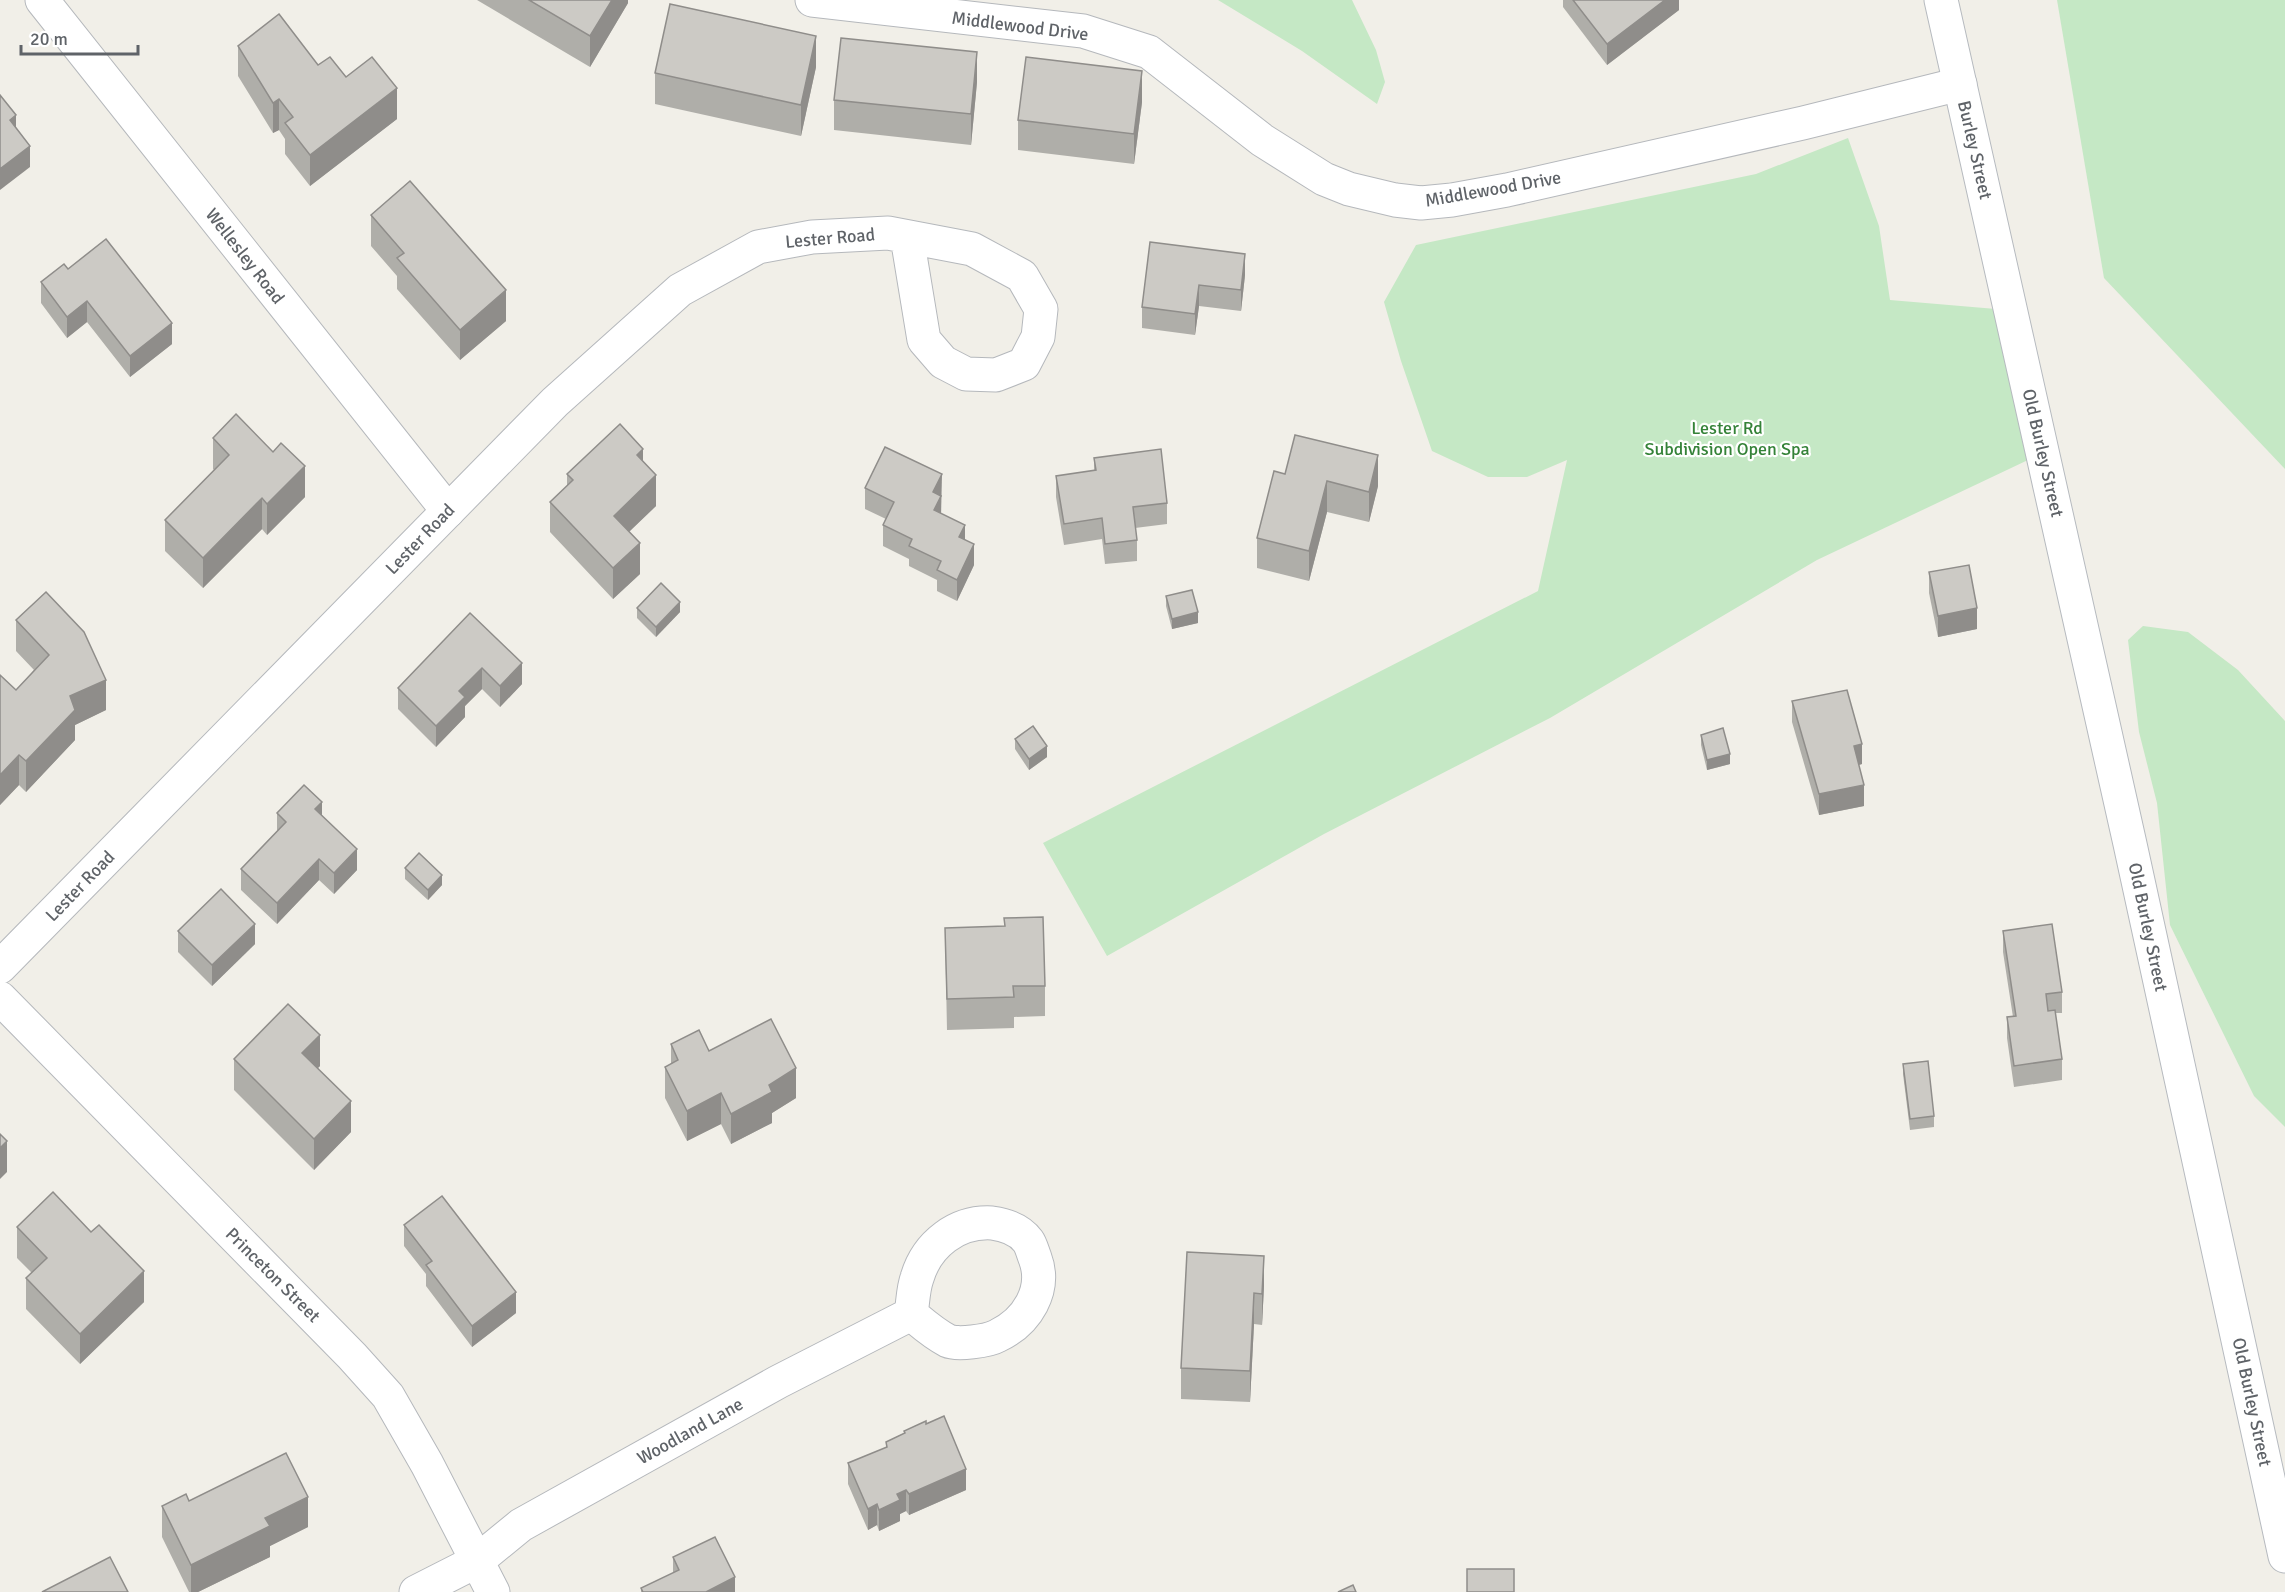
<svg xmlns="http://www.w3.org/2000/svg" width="2285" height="1592" font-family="Signika,sans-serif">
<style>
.green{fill:#c5e8c5}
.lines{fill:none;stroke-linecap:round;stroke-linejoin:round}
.minor-casing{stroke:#b5b8bc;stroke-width:35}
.secondary-casing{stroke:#b6babf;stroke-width:35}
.minor{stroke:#fff;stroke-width:33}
.secondary{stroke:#fff;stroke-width:33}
.wall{fill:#afaea9}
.shaded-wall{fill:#8f8d8a}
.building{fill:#cccac5;stroke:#8f8d8a;stroke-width:1.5}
.labels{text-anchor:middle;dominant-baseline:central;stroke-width:4.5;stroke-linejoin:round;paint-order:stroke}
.street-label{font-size:18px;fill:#5f6368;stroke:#fff}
.park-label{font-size:18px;fill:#348238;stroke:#fff}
</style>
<rect width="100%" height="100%" fill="#f1efe8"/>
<g class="green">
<path d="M1218,0H1352L1376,50L1385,82L1377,104L1302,51Z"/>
<path d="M2057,0H2285V469L2104,278Z"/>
<path d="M1848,138L1879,226L1890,300L1996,309L2028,460L1817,560L1550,718L1324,834L1107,956L1043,843L1538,591L1567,460L1527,477H1488L1432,451L1401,361L1384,302L1416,245L1756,174Z"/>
<path d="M2143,626L2188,632L2238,670L2285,721V1127L2254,1096L2170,925L2157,803L2139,732L2128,640Z"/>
</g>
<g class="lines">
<g class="minor-casing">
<g id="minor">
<path d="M42,0L448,511"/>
<path d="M812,0L1083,31L1149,52L1262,140L1324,179L1349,189L1395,200L1421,203L1452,200L1507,190L1803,123L1960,84"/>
<path d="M0,967L555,402L680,290L758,247L812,237L888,233L972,249L1022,276L1041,309L1038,337L1024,364L996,375L966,374L943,362L924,340L907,237"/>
<path d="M0,998L352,1356L388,1396L427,1464L493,1592"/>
<path d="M416,1592L477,1561L521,1525L778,1382L911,1314C913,1302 913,1289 917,1278C927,1244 957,1221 992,1223C1006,1225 1020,1230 1028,1241C1031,1245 1033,1253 1035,1258C1047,1290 1027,1322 997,1336C988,1341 957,1345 948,1341C934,1334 923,1324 911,1314"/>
</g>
</g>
<g class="secondary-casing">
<path id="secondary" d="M1941,0L2130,844L2285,1556"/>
</g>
<use href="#minor" class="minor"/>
<use href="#secondary" class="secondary"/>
</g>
<g class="wall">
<path d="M477,0H628V3L590,67Z"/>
<path d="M1563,0H1679V10L1607,65L1563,7Z"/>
<path d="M238,46L318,65L346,77L397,119L310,186L285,154V139L279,130L273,133L238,76Z"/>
<path d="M816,67L801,136L655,104V73Z"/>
<path d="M977,82L971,145L834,130V100Z"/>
<path d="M1142,102L1134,164L1018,150V120Z"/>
<path d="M371,215L506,321L460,360L397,289V276L371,246Z"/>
<path d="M1150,242L1245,275L1241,311L1199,306L1195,335L1142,328V307Z"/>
<path d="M68,269L172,344L130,377L87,322L67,338L41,303V282Z"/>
<path d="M213,438L305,497L267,535L262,529L203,588L165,551V520L214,470L213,469Z"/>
<path d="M1094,458L1167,503V524L1135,528L1137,540V561L1105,564L1102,539L1064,545L1056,497V476L1094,471Z"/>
<path d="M643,461L656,506L629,532L640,574L613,599L550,532V502L567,486V474Z"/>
<path d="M1285,474L1378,486L1369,522L1327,512L1309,581L1257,568V538Z"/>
<path d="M865,488L942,495L941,497V513L965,539L974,565L957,601L937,591V580L909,566V559L883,546V525L886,519L865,509Z"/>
<path d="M1929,572L1977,629L1938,637L1929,593Z"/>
<path d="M1166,596L1198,623L1172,629L1166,606Z"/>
<path d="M637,608L680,612L656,637L637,618Z"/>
<path d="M470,613L522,684L500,707L482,689L465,706V717L436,747L398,709V688Z"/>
<path d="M16,620L106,710L75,725V740L26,792L19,785L0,805V675L16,690L34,670L16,651Z"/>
<path d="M1792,701L1862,764L1859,765L1864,806L1819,815L1792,722Z"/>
<path d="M1701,735L1730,764L1707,770L1701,745Z"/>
<path d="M1015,739L1047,757L1029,770L1015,749Z"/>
<path d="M277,813L322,815L357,870L334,894L319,880L277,924L241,890V869L277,831Z"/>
<path d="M405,868L442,885L428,900L405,879Z"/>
<path d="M945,928L1045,986V1016L1014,1017V1028L947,1030Z"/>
<path d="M178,931L255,944L212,986L178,952Z"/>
<path d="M2003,931L2062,992V1013H2055L2062,1059V1080L2014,1087L2007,1038V1017H2013L2003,952Z"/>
<path d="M671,1044L709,1051L796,1098L772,1113V1123L731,1144L721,1124L687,1141L665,1098V1067L671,1064Z"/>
<path d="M234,1059L320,1066L318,1068L351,1132L314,1170L234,1090Z"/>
<path d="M1903,1064L1934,1116V1127L1910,1130L1903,1074Z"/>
<path d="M404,1225L516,1313L472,1347L426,1286V1274L404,1246Z"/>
<path d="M17,1227L144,1302L80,1364L26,1309V1278L32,1273L17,1258Z"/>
<path d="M1187,1252L1264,1286L1262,1325L1254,1324L1250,1402L1181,1399V1368Z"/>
<path d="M926,1424L966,1490L909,1515L906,1511L900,1514V1521L879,1531L877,1525L868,1530L848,1484V1463L886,1448V1442L904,1433V1431Z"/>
<path d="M189,1501L308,1527L270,1546V1557L198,1592H189L162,1537V1506Z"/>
<path d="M673,1557L735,1592H641V1588L673,1573Z"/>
</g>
<g class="shaded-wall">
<path d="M612,0H628V3L590,67V36Z"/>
<path d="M1665,0H1679V10L1607,65V44Z"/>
<path d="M816,36V67L801,136V105Z"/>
<path d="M977,52V82L971,145V114Z"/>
<path d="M1142,71V102L1134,164V134Z"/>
<path d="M397,88V119L310,186V155Z"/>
<path d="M279,99V130L273,133V103Z"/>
<path d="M16,115V136L10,120Z"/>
<path d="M30,146V167L0,190V169Z"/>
<path d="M1245,254V275L1241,311V290Z"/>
<path d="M1199,285V306L1195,335V314Z"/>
<path d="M506,290V321L460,360V330Z"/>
<path d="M87,301V322L67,338V317Z"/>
<path d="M172,323V344L130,377V356Z"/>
<path d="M643,449V480L637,455Z"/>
<path d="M1378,455V486L1369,522V492Z"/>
<path d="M305,466V497L267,535V504Z"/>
<path d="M942,474L941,517L934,531L933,492Z"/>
<path d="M656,475V506L614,546V516Z"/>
<path d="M1327,481V512L1309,581V551Z"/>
<path d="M262,498V529L203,588V558Z"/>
<path d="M965,525V546L959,537Z"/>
<path d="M640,543V574L613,599V568Z"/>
<path d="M974,544V565L957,601V580Z"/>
<path d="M680,602V612L656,637V627Z"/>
<path d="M1977,608V629L1938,637V616Z"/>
<path d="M1198,612V623L1172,629V619Z"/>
<path d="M522,663V684L500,707V686Z"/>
<path d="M482,668V689L465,706V717L436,747V726L459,691Z"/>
<path d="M106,680V710L75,725V740L26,792V761L70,696Z"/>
<path d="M1862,744V764L1854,766V746Z"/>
<path d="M1047,746V757L1029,770V759Z"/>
<path d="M1730,754V764L1707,770V760Z"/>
<path d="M19,755V785L0,805V775Z"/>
<path d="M1864,785V806L1819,815V794Z"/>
<path d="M322,802V823L315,809Z"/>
<path d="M357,849V870L334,894V873Z"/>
<path d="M319,859V880L277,924V903Z"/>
<path d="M442,875V885L428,900V890Z"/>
<path d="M255,924V944L212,986V965Z"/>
<path d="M320,1035V1066L302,1083V1053Z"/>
<path d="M796,1068V1098L772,1113V1123L731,1144V1114L769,1085Z"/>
<path d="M721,1093V1124L687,1141V1111Z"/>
<path d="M351,1101V1132L314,1170V1139Z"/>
<path d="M7,1141V1172L0,1179V1148Z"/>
<path d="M1264,1256V1286L1262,1325V1294Z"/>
<path d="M144,1271V1302L80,1364V1334Z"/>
<path d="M516,1292V1313L472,1347V1326Z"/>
<path d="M1254,1293V1324L1250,1402V1371Z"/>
<path d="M966,1469V1490L909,1515V1494Z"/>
<path d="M906,1490V1511L900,1514V1521L879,1531V1510L897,1494Z"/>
<path d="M308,1497V1527L270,1546V1557L198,1592H191V1565L265,1518Z"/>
<path d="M877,1504V1525L868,1530V1509Z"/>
<path d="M735,1577V1592H706Z"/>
</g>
<g class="building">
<path d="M529,0H612L590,36Z"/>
<path d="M1573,0H1665L1607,44Z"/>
<path d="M670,4L816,36L801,105L655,73Z"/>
<path d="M279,14L318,65L330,57L346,77L372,57L397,88L310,155L285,123L293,117L279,99L273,103L238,46Z"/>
<path d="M841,38L977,52L971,114L834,100Z"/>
<path d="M1026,57L1142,71L1134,134L1018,120Z"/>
<path d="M0,95L16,115L10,120L30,146L0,169Z"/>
<path d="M410,181L506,290L460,330L397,258L404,253L371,215Z"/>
<path d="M106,239L172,323L130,356L87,301L67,317L41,282L64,264L68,269Z"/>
<path d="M1150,242L1245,254L1241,290L1199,285L1195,314L1142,307Z"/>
<path d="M236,414L273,452L281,443L305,466L267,504L262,498L203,558L165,520L229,455L213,438Z"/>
<path d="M620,424L643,449L637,455L656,475L614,516L640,543L613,568L550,502L573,480L567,474Z"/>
<path d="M1295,435L1378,455L1369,492L1327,481L1309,551L1257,538L1274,471L1285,474Z"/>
<path d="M885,447L942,474L933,492L941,496L934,510L965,525L959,537L974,544L957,580L937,570L941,561L909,546L912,539L883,525L894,502L865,488Z"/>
<path d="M1161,449L1167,503L1133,507L1137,540L1105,544L1102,518L1064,524L1056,476L1096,470L1094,458Z"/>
<path d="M1969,565L1977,608L1938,616L1929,572Z"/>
<path d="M661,583L680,602L656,627L637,608Z"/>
<path d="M1192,590L1198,612L1172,619L1166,596Z"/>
<path d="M46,592L84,632L106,680L70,696L75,710L26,761L19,755L0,775V675L16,690L49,655L16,620Z"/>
<path d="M470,613L522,663L500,686L482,668L459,691L465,697L436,726L398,688Z"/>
<path d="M1847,690L1862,744L1854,746L1864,785L1819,794L1792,701Z"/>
<path d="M1033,726L1047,746L1029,759L1015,739Z"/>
<path d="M1723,728L1730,754L1707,760L1701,735Z"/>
<path d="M304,785L322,802L315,809L357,849L334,873L319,859L277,903L241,869L286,822L277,813Z"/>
<path d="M419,853L442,875L428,890L405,868Z"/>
<path d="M221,889L255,924L212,965L178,931Z"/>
<path d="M1043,917L1045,986H1013L1014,997L947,999L945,928L1005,926L1004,918Z"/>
<path d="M2052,924L2062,992L2046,994L2048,1011L2055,1010L2062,1059L2014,1066L2007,1017L2016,1016L2003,931Z"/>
<path d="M288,1004L320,1035L302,1053L351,1101L314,1139L234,1059Z"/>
<path d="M771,1019L796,1068L769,1085L772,1092L731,1114L721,1093L687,1111L665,1067L678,1060L671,1044L699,1030L709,1051Z"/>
<path d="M1928,1061L1934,1116L1910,1119L1903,1064Z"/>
<path d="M0,1134L7,1141L0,1148Z"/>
<path d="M53,1192L91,1232L99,1225L144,1271L80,1334L26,1278L47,1258L17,1227Z"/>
<path d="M442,1196L516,1292L472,1326L426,1265L432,1261L404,1225Z"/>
<path d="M1187,1252L1264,1256L1262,1294L1254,1293L1250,1371L1181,1368Z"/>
<path d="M944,1416L966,1469L909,1494L906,1490L897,1494L900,1500L879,1510L877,1504L868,1509L848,1463L887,1447L886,1442L905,1433L904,1431L926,1421V1424Z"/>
<path d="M286,1453L308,1497L265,1518L270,1526L191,1565L162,1506L186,1494L189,1501Z"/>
<path d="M715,1537L735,1577L706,1592H643L641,1588L679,1570L673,1557Z"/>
<path d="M110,1557L128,1592H42Z"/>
<rect x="1467" y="1569" width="47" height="23"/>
<path d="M1353,1585L1356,1592H1338Z"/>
</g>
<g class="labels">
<g class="street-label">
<text transform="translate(1020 26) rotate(7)">Middlewood Drive</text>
<text transform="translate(1975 150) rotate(77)">Burley Street</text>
<text transform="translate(1493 189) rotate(-10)">Middlewood Drive</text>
<text transform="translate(830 238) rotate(-5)">Lester Road</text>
<text transform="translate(245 256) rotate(52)">Wellesley Road</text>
<text transform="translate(2043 453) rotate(77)">Old Burley Street</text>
<text transform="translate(420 539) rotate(-46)">Lester Road</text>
<text transform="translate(80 886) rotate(-46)">Lester Road</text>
<text transform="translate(2148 927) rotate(78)">Old Burley Street</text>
<text transform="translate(273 1275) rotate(45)">Princeton Street</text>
<text transform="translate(2252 1402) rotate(78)">Old Burley Street</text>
<text transform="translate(690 1431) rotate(-29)">Woodland Lane</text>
</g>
<g class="park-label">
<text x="1727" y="428">Lester Rd<tspan x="1727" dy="21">Subdivision Open Spa</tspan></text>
</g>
</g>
<path d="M21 45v9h117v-9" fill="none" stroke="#5f6368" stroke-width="3"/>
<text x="30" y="45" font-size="18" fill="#5f6368" stroke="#ffffff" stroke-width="4.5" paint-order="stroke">20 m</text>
</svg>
